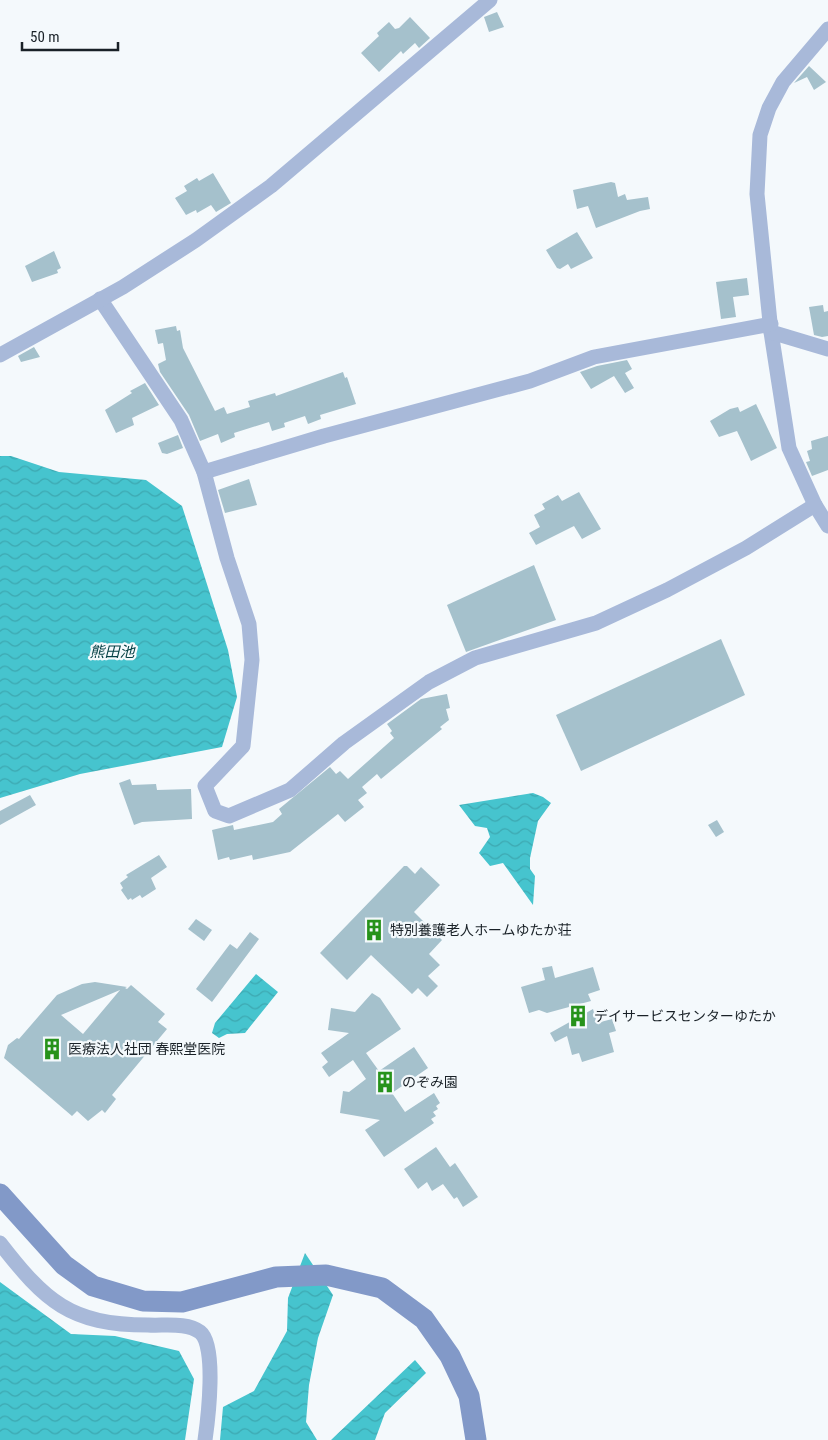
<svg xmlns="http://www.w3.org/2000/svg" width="828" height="1440" font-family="'Roboto Condensed','Noto Sans JP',sans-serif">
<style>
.water{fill:url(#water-waves)}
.building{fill:#a5c1cc;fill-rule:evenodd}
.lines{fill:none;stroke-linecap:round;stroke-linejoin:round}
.street{stroke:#a8b9d9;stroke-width:15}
.secondary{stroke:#8299c8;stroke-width:21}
.labels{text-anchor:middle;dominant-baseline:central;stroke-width:4.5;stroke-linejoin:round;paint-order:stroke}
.poi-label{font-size:14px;fill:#192127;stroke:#f4f9fc;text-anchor:start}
.water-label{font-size:15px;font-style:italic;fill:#044044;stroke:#f4f9fc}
</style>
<defs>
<pattern id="water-waves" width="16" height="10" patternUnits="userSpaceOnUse" patternTransform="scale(1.25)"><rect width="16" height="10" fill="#46c4ce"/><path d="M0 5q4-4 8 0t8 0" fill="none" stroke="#3da8b1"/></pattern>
</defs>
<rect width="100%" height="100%" fill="#f4f9fc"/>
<g class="water">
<path d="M0,456H11L59,472L146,480L182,506L228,650L237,697L222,747L80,774L0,798Z"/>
<path d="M533,793L543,797L551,803L538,821L530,858V869L535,876L533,905L503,863L490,866L479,853L490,837L487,828L475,826L459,805Z"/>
<path d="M256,974L278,992L245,1033L227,1034L219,1038L212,1033L215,1023Z"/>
<path d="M305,1253L333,1295L318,1338L309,1385L306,1422L317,1440H220L223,1407L254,1391L287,1331L288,1298Z"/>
<path d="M0,1282L71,1334L115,1336L179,1351L194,1379L185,1440H0Z"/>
<path d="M415,1360L426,1373L385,1413L375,1440H331Z"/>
</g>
<g class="building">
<path d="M497,12L504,27L489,32L484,17Z"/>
<path d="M410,17L430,38L419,48L415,43L403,54L401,51L379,72L361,53L379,36L377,33L389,22L395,29L399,28Z"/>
<path d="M809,66L826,82L814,90L807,77L794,83Z"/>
<path d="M213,173L231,203L216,212L211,205L197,213L196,210L186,215L175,198L187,191L184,186L197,178L199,181Z"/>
<path d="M611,182L615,183L618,197L625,194L627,200L648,197L650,209L640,211L596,228L588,206L577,209L573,190Z"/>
<path d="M577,232L593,258L571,269L568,264L560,269L557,268L546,250Z"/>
<path d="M54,251L61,268L57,270L58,273L32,282L25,266Z"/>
<path d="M747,278L749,295L733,297L736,317L721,319L716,282Z"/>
<path d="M823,305L824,312L828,311V336L822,337L814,335L809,307Z"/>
<path d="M176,326L177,331L180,330L183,348L215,411L224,407L227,414L250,407L248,401L275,393L276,396L343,372L345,378L347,377L356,404L320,415L321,419L308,424L305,416L284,423L285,427L272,431L269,422L234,433L235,437L221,443L218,434L200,441L189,415L160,372L158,364L166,360L163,343L158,344L155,330Z"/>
<path d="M34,347L40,357L21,362L18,356Z"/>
<path d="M627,360L632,369L625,373L634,388L625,393L614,376L591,389L580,372L597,366Z"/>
<path d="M145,383L159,405L132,418L134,425L116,433L105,410L132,393L130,391Z"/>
<path d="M756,404L777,448L751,461L737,431L719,437L710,421L730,409L738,407L740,412Z"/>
<path d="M178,435L183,448L167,454L162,453L158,443Z"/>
<path d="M828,436V470L812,476L806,462L810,461L807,451L812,449L811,441Z"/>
<path d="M249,479L257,505L225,513L218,490Z"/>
<path d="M579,492L601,529L582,539L574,526L536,545L529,533L540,527L534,515L545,509L542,504L558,495L562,501Z"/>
<path d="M534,565L556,620L466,652L447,605Z"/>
<path d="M721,639L745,695L581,771L556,715Z"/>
<path d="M447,694L450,708L446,709L449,720L440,727L442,729L381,779L377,774L362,787L367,793L358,800L364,807L345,822L338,814L290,852L253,860L252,855L230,860L229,857L218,860L212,830L233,825L234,830L273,822L282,814L279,809L330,767L336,774L340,771L348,779L394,738L390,733L392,731L387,724L421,699Z"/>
<path d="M130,779L132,785L156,784L157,790L191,789L192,819L142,822L134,825L119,783Z"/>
<path d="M30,795L36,805L0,825V811Z"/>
<path d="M717,820L724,832L716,837L708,825Z"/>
<path d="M159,855L167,867L151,878L156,889L142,898L140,895L132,900L131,898L128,900L121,890L123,888L120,883L128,877L126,875Z"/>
<path d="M404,866H407L415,874L421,867L440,885L414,912L442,940L429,954L440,965L428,976L438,986L427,997L418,988L412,994L371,955L347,980L320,953Z"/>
<path d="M196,919L212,930L204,941L188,929Z"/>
<path d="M250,932L259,939L212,1002L196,989L230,944L237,949Z"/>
<path d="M552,966L555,978L593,967L600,990L588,994L591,1001L547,1013L539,1010L529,1013L521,987L545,980L542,968Z"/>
<path d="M95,982L127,987L125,988L127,989L131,985L165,1014L158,1022L167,1029L112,1095L116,1099L105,1113L102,1110L88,1121L77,1111L72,1116L4,1058L8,1045L17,1038L19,1039L57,995L82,984ZM120,990L83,1034L61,1015Z"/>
<path d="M372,993L380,998L401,1029L366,1053L379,1071L414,1047L428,1068L392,1093L405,1112L434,1093L440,1103L436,1106L438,1109L433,1112L436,1116L431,1119L434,1123L384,1157L365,1130L380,1120L340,1113L343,1091L349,1092L366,1079L353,1060L329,1077L322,1067L328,1062L321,1053L349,1033L328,1030L331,1008L355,1012Z"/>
<path d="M593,1009L597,1023L612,1019L616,1031L609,1033L614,1052L582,1062L579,1053L572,1055L567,1036L555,1042L550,1033Z"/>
<path d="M436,1147L450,1167L455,1163L478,1197L463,1207L457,1197L454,1199L443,1184L432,1191L427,1182L418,1189L404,1169Z"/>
</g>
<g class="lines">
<g class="street">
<path d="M828,29L783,82L769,108L760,135L757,194L771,332L789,448L815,505L828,526"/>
<path d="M100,299L181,420L204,472L227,558L249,624L252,660L243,746L205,786L215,811L229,816L290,790L344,743L429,682L475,658L596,623L667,590L746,548L815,505"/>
<path d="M771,332L828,349"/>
<path d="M0,355L123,287L196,240L271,186L490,0"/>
<path d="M204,472L324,436L530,381L594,357L771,324"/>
<path d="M0,1243C45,1301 70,1325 148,1325C164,1326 187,1322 200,1332C217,1345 208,1419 205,1440"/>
</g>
<path class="secondary" d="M0,1194L64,1265L93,1286L143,1301L182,1302L276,1277L326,1275L382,1288L424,1319L450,1356L469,1396L476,1440"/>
</g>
<defs>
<g id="building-bare" transform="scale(1.725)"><path d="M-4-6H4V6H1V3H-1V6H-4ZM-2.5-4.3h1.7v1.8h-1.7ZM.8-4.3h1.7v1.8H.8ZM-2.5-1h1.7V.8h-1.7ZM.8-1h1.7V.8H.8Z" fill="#26921a" stroke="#f4f9fc" stroke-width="2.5" paint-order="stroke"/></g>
</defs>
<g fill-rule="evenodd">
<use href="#building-bare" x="374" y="930"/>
<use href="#building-bare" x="578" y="1016"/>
<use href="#building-bare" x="52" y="1049"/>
<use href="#building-bare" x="385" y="1082"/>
</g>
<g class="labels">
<g class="poi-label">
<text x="390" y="930">特別養護老人ホームゆたか荘</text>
<text x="594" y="1016">デイサービスセンターゆたか</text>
<text x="68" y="1049">医療法人社団 春熙堂医院</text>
<text x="402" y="1082">のぞみ園</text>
</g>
<g class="water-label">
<text x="112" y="652">熊田池</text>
</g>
</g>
<path d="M22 42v8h96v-8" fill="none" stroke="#192127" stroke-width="2.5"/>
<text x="30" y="42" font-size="15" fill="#192127" stroke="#f4f9fc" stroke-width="4" paint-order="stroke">50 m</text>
</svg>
